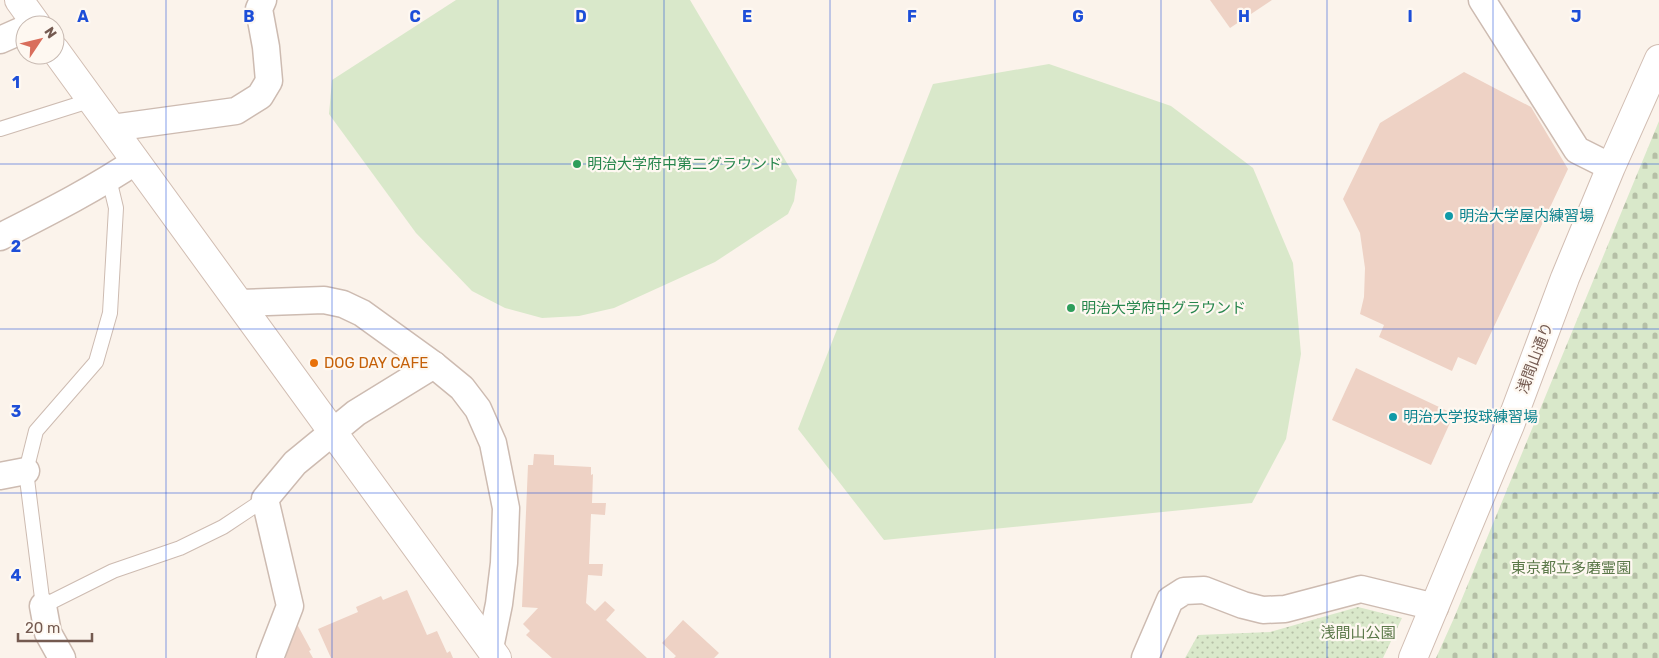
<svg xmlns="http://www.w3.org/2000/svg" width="1659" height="658" font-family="Rubik,'Noto Sans JP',sans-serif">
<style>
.grass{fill:#d9e8ca}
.cemetery{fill:url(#cemetery-stones)}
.park{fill:url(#park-dots)}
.building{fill:#eed2c5}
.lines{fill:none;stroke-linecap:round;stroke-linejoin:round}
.lane-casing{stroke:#cdbbb1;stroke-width:16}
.street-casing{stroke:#cdbbb1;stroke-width:29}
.secondary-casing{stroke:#d1bdb2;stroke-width:30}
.lane{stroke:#fff;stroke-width:14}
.street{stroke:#fff;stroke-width:26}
.secondary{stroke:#fff;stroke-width:28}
.grid{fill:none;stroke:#1d4ed8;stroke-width:1;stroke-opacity:0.55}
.leisure-dot{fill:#2e9e5b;stroke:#fef8f1;stroke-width:2}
.culture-dot{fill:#0f9aa8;stroke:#fef8f1;stroke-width:2}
.food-dot{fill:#e8710a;stroke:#fef8f1;stroke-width:2}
.labels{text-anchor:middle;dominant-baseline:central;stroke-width:4.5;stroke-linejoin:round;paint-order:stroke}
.leisure-label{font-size:15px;fill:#27864d;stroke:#fef8f1;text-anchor:start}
.culture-label{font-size:15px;fill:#0d838f;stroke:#fef8f1;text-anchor:start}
.street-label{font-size:15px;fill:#745a50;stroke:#fef8f1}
.food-label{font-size:15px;fill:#c56008;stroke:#fef8f1;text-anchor:start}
.park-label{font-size:15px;fill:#5b7849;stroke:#fef8f1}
.grid-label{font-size:16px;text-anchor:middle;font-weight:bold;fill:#1d4ed8;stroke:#fef8f1;stroke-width:4.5;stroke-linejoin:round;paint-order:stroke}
</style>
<defs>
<pattern id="cemetery-stones" width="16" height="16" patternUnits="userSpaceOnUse" patternTransform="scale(1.25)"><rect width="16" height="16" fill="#d9e8ca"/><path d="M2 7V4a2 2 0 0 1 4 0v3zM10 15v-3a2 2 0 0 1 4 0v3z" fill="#b5bfa6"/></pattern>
<pattern id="park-dots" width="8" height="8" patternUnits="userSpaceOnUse" patternTransform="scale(1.25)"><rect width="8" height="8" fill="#d9e8ca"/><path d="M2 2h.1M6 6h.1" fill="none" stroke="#b5bfa6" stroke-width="1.8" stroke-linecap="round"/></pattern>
</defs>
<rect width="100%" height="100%" fill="#fbf3eb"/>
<g class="grass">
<path d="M456,0H690L797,180L794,201L788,214L715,262L614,308L579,316L542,318L505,308L472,291L416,233L329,114L332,80Z"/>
<path d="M1049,64L1171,106L1253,168L1293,263L1301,354L1286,439L1252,503L884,540L798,429L933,84Z"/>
</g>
<path class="cemetery" d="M1659,121V658H1436L1454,618Z"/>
<path class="park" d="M1358,607L1402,618L1383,658H1185L1198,635L1270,632Z"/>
<g class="building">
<path d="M1210,0H1272L1230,28Z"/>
<path d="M1464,72L1531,107L1568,169L1476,365L1458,357L1452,371L1379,337L1384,325L1360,314L1364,297L1365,268L1360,233L1343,199L1380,123Z"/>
<path d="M1356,368L1454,414L1431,465L1332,420Z"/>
<path d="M534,454L554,455V465L591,467V475L593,474L592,503H606L605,515L591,514L589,564H603L602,576L588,575L586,603L595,611L605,601L615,610L606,620L647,658H552L526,635L530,631L523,624L538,608L522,607L528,465H533Z"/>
<path d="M407,590L427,635L437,631L447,653L450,651L453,658H331L318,629L358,612L356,607L381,596L383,600Z"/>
<path d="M683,620L719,653L714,658H674L676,656L662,643Z"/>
<path d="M298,626L311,650L309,651L313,658H286L284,654L287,653L283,645L289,630Z"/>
</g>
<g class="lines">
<g class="lane-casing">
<g id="lane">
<path d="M0,129L92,100"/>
<path d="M109,179L116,208L110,313L96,362L36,431L26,471L43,606L113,571L180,548L223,527L265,499"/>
</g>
</g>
<g class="street-casing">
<g id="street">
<path d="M1482,0L1577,150L1611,167"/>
<path d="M0,40L25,29"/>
<path d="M112,128L236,111L260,96L269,81L266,47L259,9L263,0"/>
<path d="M0,237C47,213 93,190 136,161"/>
<path d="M239,303L324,300L343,304L362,313L434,365L462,388L478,409L493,443L506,508L504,563L499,604L490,648"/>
<path d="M0,476L26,471"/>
<path d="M43,606L48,633L62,658"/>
<path d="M270,658L290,606L265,499L295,463L356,413L434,365"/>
<path d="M1145,658L1170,600L1184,591L1204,590L1243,605L1263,610L1285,609L1361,589L1435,607"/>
</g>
</g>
<g class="secondary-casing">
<g id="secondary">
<path d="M19,0L37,25"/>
<path d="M55,50L497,658"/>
<path d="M1413,658L1510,425L1565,278L1611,167L1659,59"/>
</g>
</g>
<use href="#lane" class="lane"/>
<use href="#street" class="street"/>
<use href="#secondary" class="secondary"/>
</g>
<path class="grid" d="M166,0V658M332,0V658M498,0V658M664,0V658M830,0V658M995,0V658M1161,0V658M1327,0V658M1493,0V658M0,164H1659M0,329H1659M0,493H1659"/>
<g class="leisure-dot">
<circle cx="577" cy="164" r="5"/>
<circle cx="1071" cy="308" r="5"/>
</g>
<g class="culture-dot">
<circle cx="1449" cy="216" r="5"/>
<circle cx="1393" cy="417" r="5"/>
</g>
<circle class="food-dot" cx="314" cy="363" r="5"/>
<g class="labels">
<g class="leisure-label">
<text x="587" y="164">明治大学府中第二グラウンド</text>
<text x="1081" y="308">明治大学府中グラウンド</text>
</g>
<g class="culture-label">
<text x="1459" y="216">明治大学屋内練習場</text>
<text x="1403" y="417">明治大学投球練習場</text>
</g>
<g class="street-label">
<text transform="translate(1535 358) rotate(-69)">浅間山通り</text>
</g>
<g class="food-label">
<text x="324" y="363">DOG DAY CAFE</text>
</g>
<g class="park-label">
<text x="1571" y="568">東京都立多磨霊園</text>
<text x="1358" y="633">浅間山公園</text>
</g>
</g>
<g class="grid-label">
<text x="83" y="22">A</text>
<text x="249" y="22">B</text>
<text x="415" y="22">C</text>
<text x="581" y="22">D</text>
<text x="747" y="22">E</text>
<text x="912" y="22">F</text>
<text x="1078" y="22">G</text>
<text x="1244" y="22">H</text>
<text x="1410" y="22">I</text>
<text x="1576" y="22">J</text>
<text x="16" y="88">1</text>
<text x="16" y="252">2</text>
<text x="16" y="417">3</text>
<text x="16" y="581">4</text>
</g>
<g transform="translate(40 40) rotate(55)"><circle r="24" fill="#fef8f1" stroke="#c7b9b1"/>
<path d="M0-4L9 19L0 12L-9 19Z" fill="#d96e5c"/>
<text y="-8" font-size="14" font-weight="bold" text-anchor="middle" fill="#745a50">N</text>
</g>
<path d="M18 633v8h74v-8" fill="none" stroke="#745a50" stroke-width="2.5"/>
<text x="25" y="633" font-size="15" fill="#745a50" stroke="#fef8f1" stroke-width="4" paint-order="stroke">20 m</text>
</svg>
